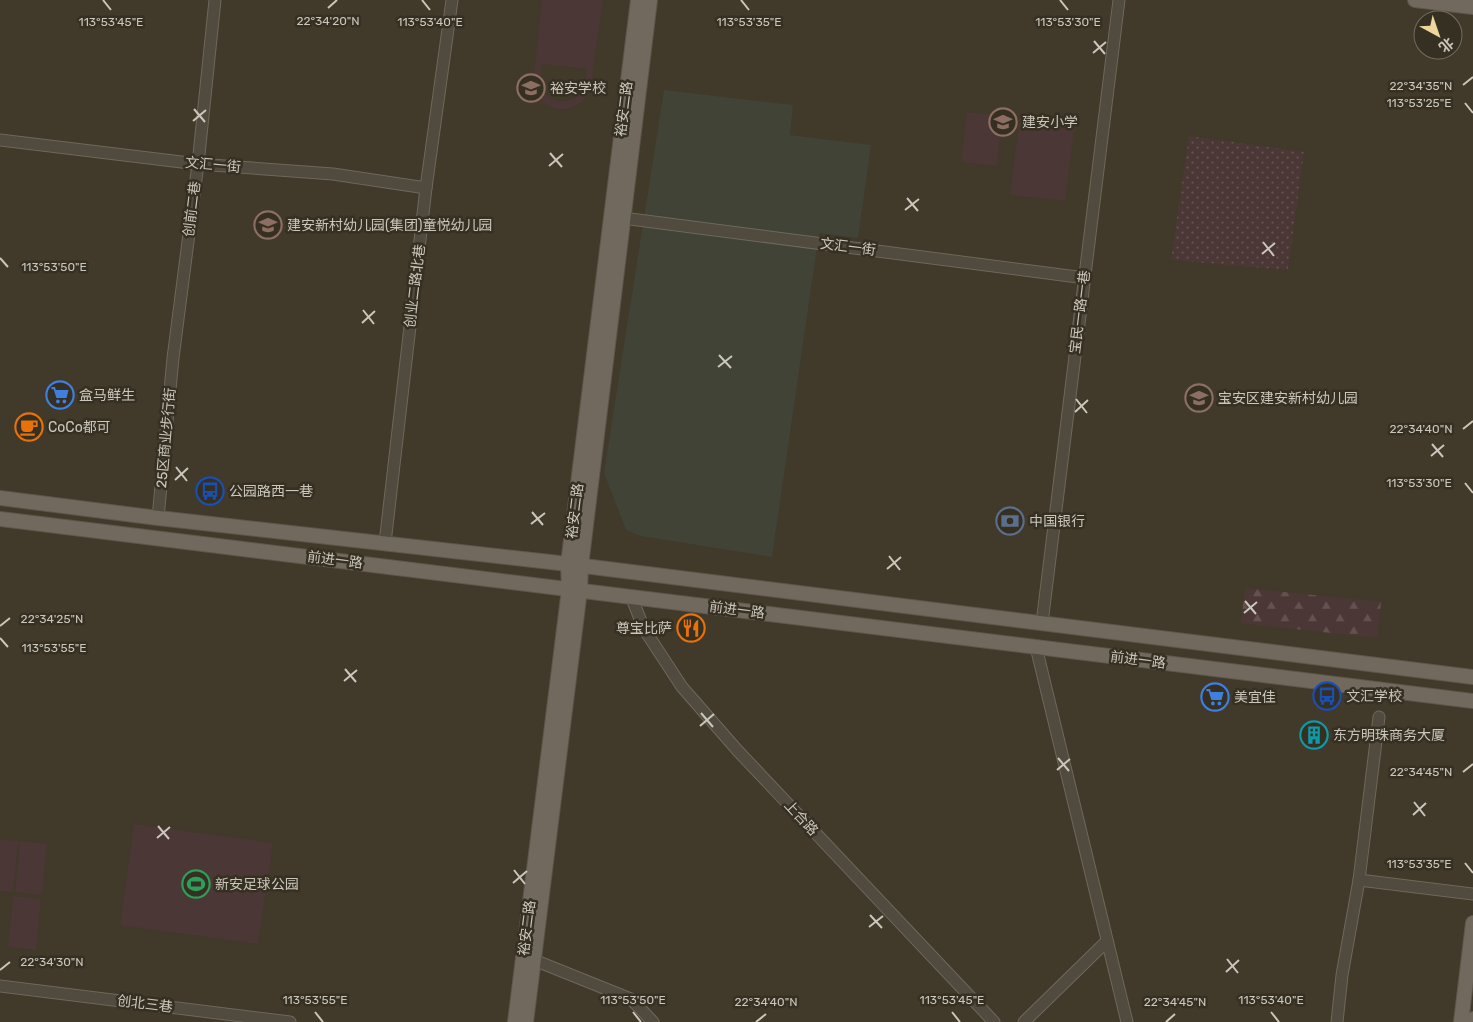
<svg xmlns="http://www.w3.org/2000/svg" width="1473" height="1022" font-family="Rubik,'Noto Sans SC',sans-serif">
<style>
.medical{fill:#404336}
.green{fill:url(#green-dots)}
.forest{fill:url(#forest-firs)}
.pitch{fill:#4b3736;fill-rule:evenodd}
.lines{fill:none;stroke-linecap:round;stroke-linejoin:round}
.minor-casing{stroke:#6e685c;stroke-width:13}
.major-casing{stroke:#5d564b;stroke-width:16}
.minor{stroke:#514a3e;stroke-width:11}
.major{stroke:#71695d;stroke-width:14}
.ticks{fill:none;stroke:#cbc6bb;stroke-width:2}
.labels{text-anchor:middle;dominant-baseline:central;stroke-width:5;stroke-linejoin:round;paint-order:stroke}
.poi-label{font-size:14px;fill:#cbc6bb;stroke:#363023;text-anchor:start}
.street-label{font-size:14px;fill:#cbc6bb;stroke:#363023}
.ticks-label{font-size:12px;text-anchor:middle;fill:#cbc6bb;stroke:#363023;stroke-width:5;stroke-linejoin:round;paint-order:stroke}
</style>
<defs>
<pattern id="green-dots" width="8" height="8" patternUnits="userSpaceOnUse" patternTransform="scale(1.25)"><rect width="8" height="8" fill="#4b3736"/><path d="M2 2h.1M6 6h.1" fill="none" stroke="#645251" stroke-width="1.8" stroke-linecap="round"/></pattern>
<pattern id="forest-firs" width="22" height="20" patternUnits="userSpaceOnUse" patternTransform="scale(1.25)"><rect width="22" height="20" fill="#4b3736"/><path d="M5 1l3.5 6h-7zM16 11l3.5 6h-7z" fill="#645251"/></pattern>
</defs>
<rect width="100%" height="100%" fill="#41392a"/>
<path class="medical" d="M664,90L793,105L790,135L871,145L858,238L819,233L772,557L641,536L626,530L604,473Z"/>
<path class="green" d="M1189,136L1304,152L1288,270L1171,260Z"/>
<path class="forest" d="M1245,588L1381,602L1377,638L1241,623Z"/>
<g class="pitch">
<path d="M542,0H603L590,92C571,119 539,114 533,81ZM542,64L587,69C586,77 586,86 581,92C571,106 548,104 542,88C539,80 541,71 542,64Z"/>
<path d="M967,112L1002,116L997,166L961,162Z"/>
<path d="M1020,116L1075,123L1065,201L1010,195Z"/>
<path d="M134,824L273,843L258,944L120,925Z"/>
<path d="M0,839L18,841L13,892L0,891Z"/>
<path d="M20,841L47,844L42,895L15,892Z"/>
<path d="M13,896L41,899L36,950L8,947Z"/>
</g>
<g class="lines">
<g class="minor-casing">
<g id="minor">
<path d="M0,140L198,164L333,174L426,188"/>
<path d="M615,217L1085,278"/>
<path d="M158,518L173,358L198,164L215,0"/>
<path d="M385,543L426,188L452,0"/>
<path d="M631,596L644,629L682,687L738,751L994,1022"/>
<path d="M1042,623L1119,0"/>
<path d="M1036,647L1127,1022"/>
<path d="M1359,880L1473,894"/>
<path d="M527,959L534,960L631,999L653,1022"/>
<path d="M0,986L290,1022"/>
<path d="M1024,1022L1107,941"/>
<path d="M1337,1022L1342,975L1359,880L1379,717"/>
</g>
</g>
<g class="major-casing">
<g id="major">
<path d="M1415,0L1473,7"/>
<path d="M0,498L158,518L568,564L1473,677"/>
<path d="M0,519L1473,701"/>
<path d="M515,1022L569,589L568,564L638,0"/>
<path d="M526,1022L580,590L581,566L650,0"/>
<path d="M1461,1022L1473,923"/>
<path d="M1473,1022V1019"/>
</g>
</g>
<use href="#minor" class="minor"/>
<use href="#major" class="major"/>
</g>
<path class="ticks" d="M103,0L111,10M422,0L430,10M741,0L749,10M1060,0L1068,10M328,8L337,0M1094,41L1105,54M1093,53L1106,42M1463,85L1473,77M1465,103L1473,113M194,109L205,122M193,121L206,110M550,153L562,167M549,166L563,154M907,198L918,211M905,210L919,199M1263,242L1274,256M1262,254L1275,243M0,258L8,267M363,310L374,324M362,323L375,311M719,355L731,368M718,367L732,356M1076,399L1087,413M1075,412L1088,400M1463,429L1473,421M1432,444L1443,457M1431,456L1444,445M176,467L187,481M175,480L188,468M1465,483L1473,493M532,512L543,525M531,524L545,513M889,556L900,570M887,569L901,557M1245,601L1256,614M1244,613L1257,602M0,626L10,618M0,638L8,647M345,669L356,682M344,681L357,670M701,713L713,727M700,726L714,714M1058,758L1069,771M1057,770L1070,759M1463,772L1473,764M1414,802L1425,816M1413,815L1426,803M158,826L169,839M157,838L170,827M1465,863L1473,873M514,870L525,884M513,883L527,871M870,915L882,928M869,927L883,916M1227,959L1238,973M0,970L10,962M1226,972L1239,960M315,1012L323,1022M633,1012L641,1022M952,1012L960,1022M1271,1012L1279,1022M756,1022L766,1014M1166,1022L1175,1014"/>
<defs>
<g id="school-ring" transform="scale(1.4375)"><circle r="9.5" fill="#363023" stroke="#8d6e63" stroke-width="1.5"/><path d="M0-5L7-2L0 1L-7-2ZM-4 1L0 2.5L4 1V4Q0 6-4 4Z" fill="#8d6e63"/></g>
<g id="supermarket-ring" transform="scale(1.4375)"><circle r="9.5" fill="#363023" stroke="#3f7fe0" stroke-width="1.5"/><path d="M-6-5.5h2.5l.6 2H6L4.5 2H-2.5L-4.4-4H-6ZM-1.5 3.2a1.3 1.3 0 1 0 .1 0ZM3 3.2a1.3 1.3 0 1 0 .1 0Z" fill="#3f7fe0"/></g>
<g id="cafe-ring" transform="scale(1.4375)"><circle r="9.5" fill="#363023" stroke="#e8710a" stroke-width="1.5"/><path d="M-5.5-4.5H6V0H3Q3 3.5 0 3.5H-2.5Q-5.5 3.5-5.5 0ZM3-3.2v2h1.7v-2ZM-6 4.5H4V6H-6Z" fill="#e8710a"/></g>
<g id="bus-ring" transform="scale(1.4375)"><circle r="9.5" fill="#363023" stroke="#1a4fb4" stroke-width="1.5"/><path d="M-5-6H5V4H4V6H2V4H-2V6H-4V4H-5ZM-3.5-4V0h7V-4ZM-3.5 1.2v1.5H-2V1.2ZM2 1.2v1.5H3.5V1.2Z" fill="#1a4fb4"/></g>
<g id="bank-ring" transform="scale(1.4375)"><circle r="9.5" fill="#363023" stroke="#5c6f8a" stroke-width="1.5"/><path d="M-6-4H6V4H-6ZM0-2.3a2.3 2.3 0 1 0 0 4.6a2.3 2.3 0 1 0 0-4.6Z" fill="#5c6f8a"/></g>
<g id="restaurant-ring" transform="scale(1.4375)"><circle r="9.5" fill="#363023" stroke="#e8710a" stroke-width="1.5"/><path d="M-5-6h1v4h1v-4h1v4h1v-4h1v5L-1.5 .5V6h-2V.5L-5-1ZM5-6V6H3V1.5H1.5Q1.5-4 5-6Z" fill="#e8710a"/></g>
<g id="building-ring" transform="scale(1.4375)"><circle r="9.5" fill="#363023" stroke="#0f9aa8" stroke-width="1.5"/><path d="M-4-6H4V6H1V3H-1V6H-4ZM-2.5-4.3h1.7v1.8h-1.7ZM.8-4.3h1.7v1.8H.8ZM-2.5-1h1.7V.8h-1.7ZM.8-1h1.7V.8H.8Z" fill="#0f9aa8"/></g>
<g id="stadium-ring" transform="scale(1.4375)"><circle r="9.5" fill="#363023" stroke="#2e9e5b" stroke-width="1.5"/><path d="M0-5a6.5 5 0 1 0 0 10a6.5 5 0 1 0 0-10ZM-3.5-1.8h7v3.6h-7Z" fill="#2e9e5b"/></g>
</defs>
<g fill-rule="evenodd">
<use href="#school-ring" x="531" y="88"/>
<use href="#school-ring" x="1003" y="122"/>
<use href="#school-ring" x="268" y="225"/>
<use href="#supermarket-ring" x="60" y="395"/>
<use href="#school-ring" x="1199" y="398"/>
<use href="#cafe-ring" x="29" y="427"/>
<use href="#bus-ring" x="210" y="491"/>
<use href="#bank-ring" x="1010" y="521"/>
<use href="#restaurant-ring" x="691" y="628"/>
<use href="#bus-ring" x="1327" y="696"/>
<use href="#supermarket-ring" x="1215" y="697"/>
<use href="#building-ring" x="1314" y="735"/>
<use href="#stadium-ring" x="196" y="884"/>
</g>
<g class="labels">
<g class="poi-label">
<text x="550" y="88">裕安学校</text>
<text x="1022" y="122">建安小学</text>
<text x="287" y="225">建安新村幼儿园(集团)童悦幼儿园</text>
<text x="79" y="395">盒马鲜生</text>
<text x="1218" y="398">宝安区建安新村幼儿园</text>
<text x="48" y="427">CoCo都可</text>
<text x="229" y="491">公园路西一巷</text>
<text x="1029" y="521">中国银行</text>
<text x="672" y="628" text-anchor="end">尊宝比萨</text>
<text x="1346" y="696">文汇学校</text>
<text x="1234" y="697">美宜佳</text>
<text x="1333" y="735">东方明珠商务大厦</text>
<text x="215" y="884">新安足球公园</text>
</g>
<g class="street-label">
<text transform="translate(624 109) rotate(-83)">裕安二路</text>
<text transform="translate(213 165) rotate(5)">文汇一街</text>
<text transform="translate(192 209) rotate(-83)">创前二巷</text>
<text transform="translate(848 247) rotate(7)">文汇一街</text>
<text transform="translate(415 286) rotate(-83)">创业二路北巷</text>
<text transform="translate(1080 312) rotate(-83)">宝民一路一巷</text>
<text transform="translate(166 438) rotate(-85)">25区商业步行街</text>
<text transform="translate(575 511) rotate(-83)">裕安二路</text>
<text transform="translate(335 560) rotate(7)">前进一路</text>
<text transform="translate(737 610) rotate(7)">前进一路</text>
<text transform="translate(1138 660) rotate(7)">前进一路</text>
<text transform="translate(801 818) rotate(47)">上合路</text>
<text transform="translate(527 928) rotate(-83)">裕安二路</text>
<text transform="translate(145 1004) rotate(7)">创北三巷</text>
</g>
</g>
<g class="ticks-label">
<text x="328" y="25">22°34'20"N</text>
<text x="111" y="26">113°53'45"E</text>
<text x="430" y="26">113°53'40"E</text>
<text x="749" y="26">113°53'35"E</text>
<text x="1068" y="26">113°53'30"E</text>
<text x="1421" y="90">22°34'35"N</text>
<text x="1419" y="107">113°53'25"E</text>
<text x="54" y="271">113°53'50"E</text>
<text x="1421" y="433">22°34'40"N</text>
<text x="1419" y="487">113°53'30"E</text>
<text x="52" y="623">22°34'25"N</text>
<text x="54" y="652">113°53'55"E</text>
<text x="1421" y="776">22°34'45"N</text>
<text x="1419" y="868">113°53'35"E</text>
<text x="52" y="966">22°34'30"N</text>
<text x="315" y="1004">113°53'55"E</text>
<text x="633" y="1004">113°53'50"E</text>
<text x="952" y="1004">113°53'45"E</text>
<text x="1271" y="1004">113°53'40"E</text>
<text x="766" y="1006">22°34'40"N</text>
<text x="1175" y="1006">22°34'45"N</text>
</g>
<g transform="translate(1438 35) rotate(140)"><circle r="24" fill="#363023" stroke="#726c60"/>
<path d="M0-4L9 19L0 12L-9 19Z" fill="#eed49d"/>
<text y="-8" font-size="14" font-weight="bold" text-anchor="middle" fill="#cbc6bb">北</text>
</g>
</svg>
